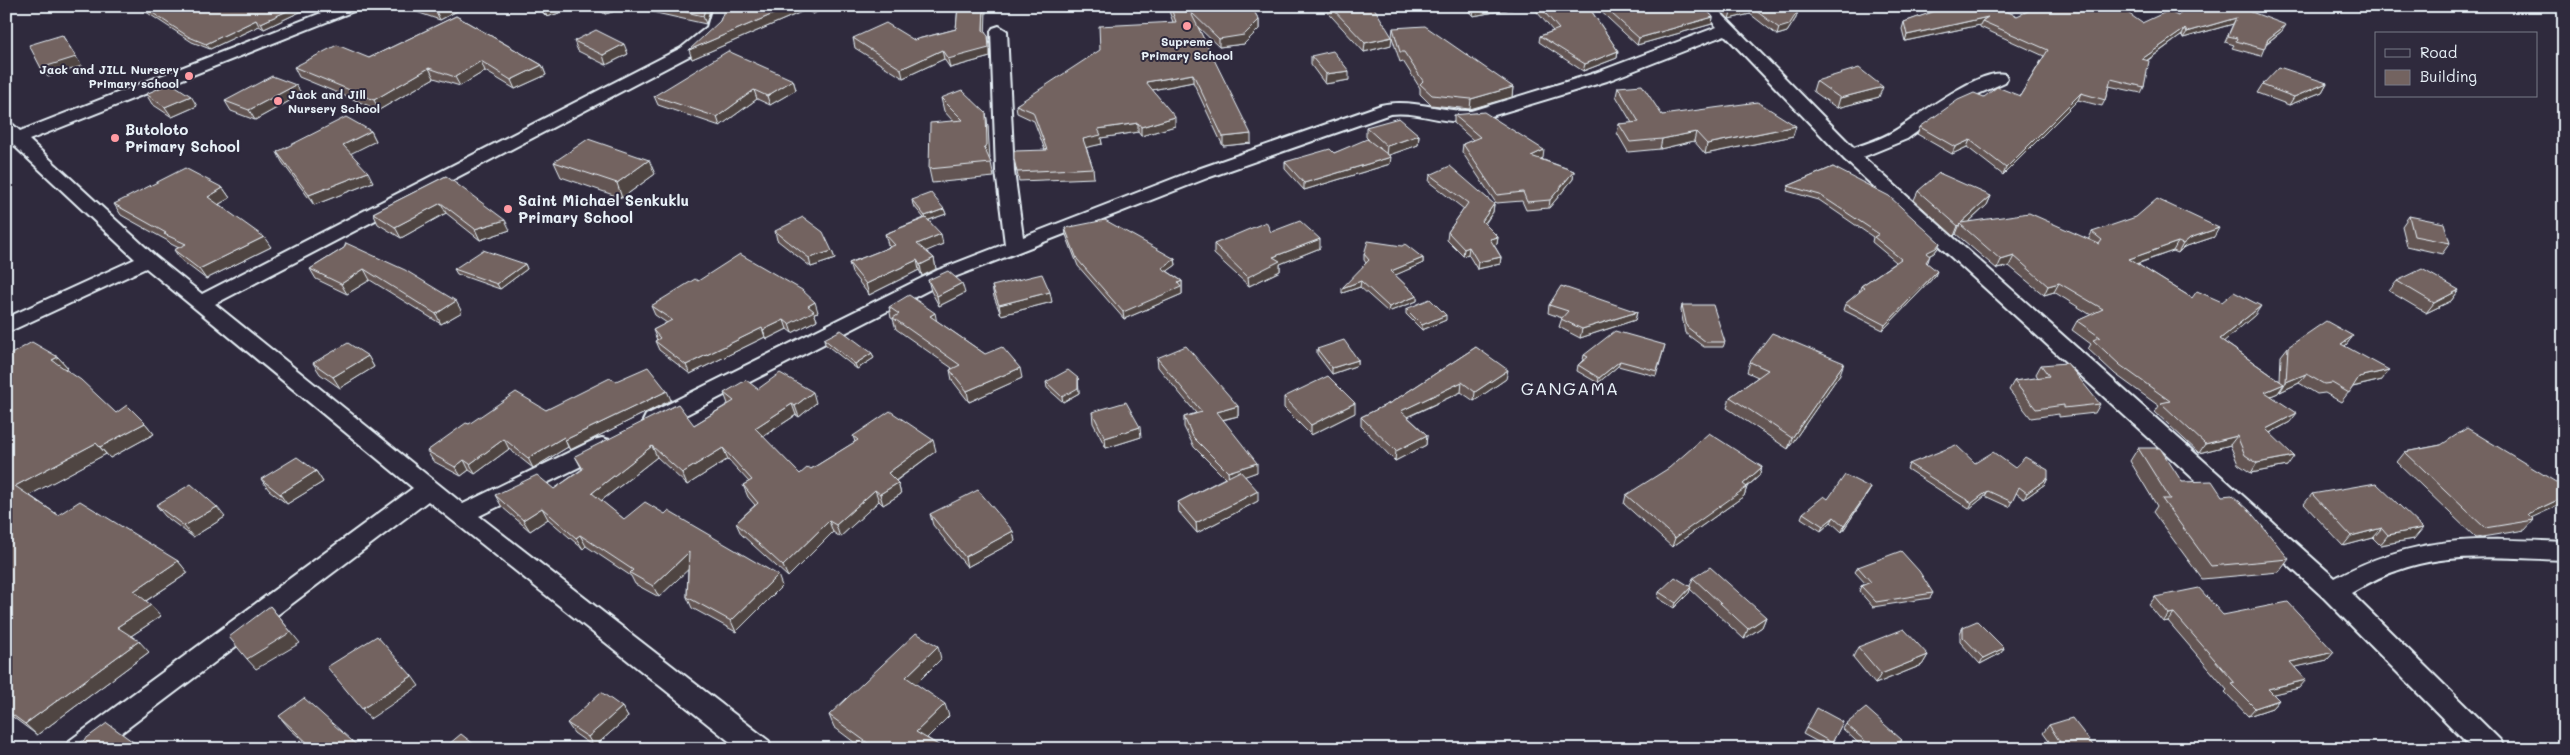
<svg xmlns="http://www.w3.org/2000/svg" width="2570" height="755" font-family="Mali,sans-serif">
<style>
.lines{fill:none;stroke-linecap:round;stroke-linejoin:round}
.minor-casing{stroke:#e8f1f8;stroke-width:4}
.minor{fill:#2f2a3d;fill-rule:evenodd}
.wall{fill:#635553;stroke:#e8f1f8}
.shaded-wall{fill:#504543;stroke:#e8f1f8}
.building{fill:#736360;stroke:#e8f1f8}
.poi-dot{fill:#ff9aa2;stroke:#2f2a3d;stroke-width:2}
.labels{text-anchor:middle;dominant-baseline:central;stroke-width:4;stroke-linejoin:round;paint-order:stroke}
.far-poi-label{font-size:12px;font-weight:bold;fill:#e8f1f8;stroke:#2f2a3d}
.poi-label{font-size:15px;font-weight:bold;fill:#e8f1f8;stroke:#2f2a3d;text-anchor:start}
.quarter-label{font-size:18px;letter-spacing:1px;fill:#e8f1f8;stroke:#2f2a3d}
</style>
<rect width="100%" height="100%" fill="#2f2a3d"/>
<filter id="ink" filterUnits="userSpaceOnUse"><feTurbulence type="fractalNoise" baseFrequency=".02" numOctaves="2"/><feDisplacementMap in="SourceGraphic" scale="10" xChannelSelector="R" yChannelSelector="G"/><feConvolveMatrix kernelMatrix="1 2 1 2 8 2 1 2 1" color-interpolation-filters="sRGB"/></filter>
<g filter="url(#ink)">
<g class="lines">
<g class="minor-casing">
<g id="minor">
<path d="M339,6H362L359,9L29,140L155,256L202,294L681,48L707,27L713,6H727C729,30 710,42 693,54L215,304L463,504L594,440L602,438L610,440L613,446L610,452L479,516L769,741L772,749H739L428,501L100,749H66L69,741L413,488L146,268L6,333V318L135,259L6,138V123L12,124L20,131Z"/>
<path d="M1697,6H1714L1854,148C1867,143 1884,138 1896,130C1918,116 1980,68 2005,74L2007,78L2005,82L1954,105L1907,139L1863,157L2335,578C2415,535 2476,538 2564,542V560C2509,558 2448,551 2396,571C2380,576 2365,585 2351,593L2501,741L2504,749H2473L2324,598L1845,160L1725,35L1607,81L1478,120C1449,127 1419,110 1390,114L1210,177L952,278L662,427L654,429L646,427L643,421L646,415L938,270L1005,244L996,171L991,31L993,28L999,26L1007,31L1014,171L1023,237L1198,169L1381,105C1411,98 1441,112 1471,111L1595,73L1717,27Z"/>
</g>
</g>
<use href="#minor" class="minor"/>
</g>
<g class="wall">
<path d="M137,6H299L302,11L264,29L259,26L210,49L192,42Z"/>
<path d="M399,6H461L459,10L440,20Z"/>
<path d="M536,6H580L547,17Z"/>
<path d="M592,6H711L706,24L629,7L605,14Z"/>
<path d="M726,6H830L813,14L806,10L692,59L720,21Z"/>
<path d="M958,6H985V32L990,45V57L950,68L944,59L903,78L855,48L853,38L914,40L956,29Z"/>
<path d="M1167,6H1251L1259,20V29L1244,44L1219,47L1198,27L1251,143L1223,146L1193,82L1152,90L1175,126L1141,136L1138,132L1101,138L1102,144L1086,147L1093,168L1094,178L1019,181L1014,159L1045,150L1034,121L1017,113L1016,105L1173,22Z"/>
<path d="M1322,6H1373L1391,45L1364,52Z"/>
<path d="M1464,6H1527L1473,16Z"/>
<path d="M1532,6H1588L1618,51L1617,58L1583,71L1539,42L1540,36L1553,31Z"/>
<path d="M1595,6H1703L1713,17L1712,24L1637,45Z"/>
<path d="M1717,6H1792L1798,11L1796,18L1787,32L1777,35L1750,14L1729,19Z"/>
<path d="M1921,6H1995L2017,16L2142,23L2178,16L2253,13L2282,31L2266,44L2261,56L2232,48L2234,45L2225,42L2233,24L2183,38L2182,35L2147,61L2144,87L2141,93L2109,86L2105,100L2102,106L2078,100L2003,175L1967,147L1952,154L1917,134L1920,127L1984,97L2020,96L2044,56L1980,27V25L1905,41L1902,29L1904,22L1931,13Z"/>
<path d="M456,16L542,65L546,75L515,89L485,71L460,86L434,78L379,110L299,77L294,67L369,58Z"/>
<path d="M1393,28L1513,87L1512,97L1470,109L1431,105L1420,94V88L1403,61L1400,62L1392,37Z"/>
<path d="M574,41L628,54L606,65L578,51Z"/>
<path d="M1311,56L1349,80L1325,84L1311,65Z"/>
<path d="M793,80L796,90L770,105L757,99L720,126L658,105L654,96Z"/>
<path d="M1816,81L1879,97L1837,108L1813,91Z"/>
<path d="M2327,83L2322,92L2289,105L2257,93L2262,85Z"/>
<path d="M1618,87L1662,115L1793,136L1705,154L1694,141L1660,149L1628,152L1617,133L1619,124L1632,123L1616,96Z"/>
<path d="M146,94L197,106L172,117L152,104Z"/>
<path d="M302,94L255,120L231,111L225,101Z"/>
<path d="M941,98L986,113L988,127L989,159L991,163L994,177L932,183L929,169L953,121L944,111Z"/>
<path d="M1454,115L1543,158L1541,159L1574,171L1573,179L1549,208L1526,210L1522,201L1496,203L1462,152L1463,144L1473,140L1454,123Z"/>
<path d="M1366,127L1419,135L1418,145L1389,155L1390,164L1304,190L1285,169V162L1334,153L1369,140L1366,137Z"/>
<path d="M371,131L376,141L350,153L373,182L314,205L282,162L277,152Z"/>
<path d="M554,162L655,174L622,198L561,177Z"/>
<path d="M1833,167L1940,243L1938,248L1934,253L1930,255L1928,262L1927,263L1935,276L1883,330L1843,310L1845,304L1860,292H1859L1861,286L1896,262L1872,242L1873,237L1819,200L1787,191L1788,186Z"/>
<path d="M1430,175L1494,204L1493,212L1485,224L1498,237L1497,244L1494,245L1501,257L1500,264L1477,269L1468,254L1463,256L1447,240L1448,232L1464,209L1429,182Z"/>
<path d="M446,176L510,230L480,240L446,213L401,238L378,224L373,213Z"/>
<path d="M223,188L230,198L219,204L271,247L206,279L181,260L174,250L179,248L171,244L168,241L121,215L114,204Z"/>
<path d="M1918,191L1991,196L1987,205L1969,222L2088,240L2092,232L2214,237L2184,247L2178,253L2173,251L2137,264L2192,298L2255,315L2223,341L2280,381L2281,356L2288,347L2353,336L2345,346L2382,380L2353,387L2341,402L2325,393L2317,394L2299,383L2280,392V390L2278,393L2271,396L2290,422L2270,433L2287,466L2251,473L2238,464L2230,445L2199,453L2155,412L2159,406L2115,374L2088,349L2091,344L2072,330L2077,321L2091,315L2054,292L2044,295L2009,266L1997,269L1956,234L1954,236L1914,200Z"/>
<path d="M912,200L944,209L946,214L929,220L943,244L926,251L934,258L936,269L922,276L919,270L869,295L852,273L849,263L890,247L888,245L885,234L924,218L913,205Z"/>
<path d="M2409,216L2450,243L2442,254L2407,246L2402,226Z"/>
<path d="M1065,228L1175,259L1176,265L1167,271L1182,281V294L1124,319L1078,266L1066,235Z"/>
<path d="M775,231L832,251L835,259L811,267L777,240Z"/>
<path d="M1271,232L1320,248L1280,264V271L1249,286L1214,254V244Z"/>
<path d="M344,248L462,312L441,324L370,280L347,294L316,279L310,269Z"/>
<path d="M1364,254L1423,258V263L1395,275L1417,296V301L1388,312L1360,287L1342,293L1366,263L1364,260Z"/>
<path d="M525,264L527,269L500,289L457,274L454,269Z"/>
<path d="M928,280L965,293L939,306L931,291Z"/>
<path d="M698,281L818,312L814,313L817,320L792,333L787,329L767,339L765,337L690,374L659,350L655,341L657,340L653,330L667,323L655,315L651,306Z"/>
<path d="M2397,281L2459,290L2451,301L2426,313L2389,291Z"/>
<path d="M992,286L1052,302L1001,315L994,297Z"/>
<path d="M1549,305L1637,312L1635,320L1580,338L1559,327L1562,318L1548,313Z"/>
<path d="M1682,305L1725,342L1723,347H1704L1685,333L1681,310Z"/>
<path d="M889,307L937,321L985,354L1022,378L969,402L952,380L950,370L952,368L896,329L893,319L891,318Z"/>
<path d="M1406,309L1446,320L1422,330L1406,314Z"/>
<path d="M824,339L874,358L857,369L825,344Z"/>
<path d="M1665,345L1656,376L1618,366L1598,383L1577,371L1578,365L1583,360L1584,355Z"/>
<path d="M1476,347L1506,379L1474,401L1461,392L1408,417L1427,435L1426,445L1395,461L1361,426V417L1392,402Z"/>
<path d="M1317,349L1358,360V365L1332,374L1317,354Z"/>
<path d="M368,356L374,367L340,388L320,374L313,363Z"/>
<path d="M6,357H58L68,368L65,369L116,413L145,423L154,434L110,458L106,454L29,495L58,515L178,561L188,573L146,601L161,616L131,636L149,652L37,735L6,712Z"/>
<path d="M1157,358L1238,406V416L1223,420L1257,472L1245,476L1258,501L1197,533L1179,512L1178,502L1225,478L1194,447L1184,427V417L1196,413L1158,367Z"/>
<path d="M1750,362L1840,374L1788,449L1727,408L1730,397L1758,377L1747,372Z"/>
<path d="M2041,365L2100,404L2095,413L2059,417V414L2031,418L2009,390L2014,381L2038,378L2036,374Z"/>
<path d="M1078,378L1079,393L1063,402L1047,388L1046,382Z"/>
<path d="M616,381L671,400L570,450L568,447L533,468L509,449L475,474L469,470L461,476L433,461L427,451L469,424L546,410Z"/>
<path d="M758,389L816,403L799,417L796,415L763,437L800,474L811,469L855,442L853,436L936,451L896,481L898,483L901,494L883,505L879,501L840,537L833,532L788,577L741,534L736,523L755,505L748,497L743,485L749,482L728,459L687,485L657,457L601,501L624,519L782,586L736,632L692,608L687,597L688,569L659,597L635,584L631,576L586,546L583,549L548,519L530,531L502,507L495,495L554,489L582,469L575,456L694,425L728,404L724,393Z"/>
<path d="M1284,397L1355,413L1311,435L1284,408Z"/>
<path d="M1092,412L1141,437L1106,448L1093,423Z"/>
<path d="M2441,445L2532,518L2534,520L2525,530L2476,538L2397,462L2405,452Z"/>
<path d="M2138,448L2182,482L2222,496L2289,559L2279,572L2202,579L2153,512L2157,506L2130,461Z"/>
<path d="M1975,463L2015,468L2048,478L2045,484L2024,499L2016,493L2009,507L1985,496L1969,509L1907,469L1909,464Z"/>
<path d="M1762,467L1759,476L1747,487L1744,496L1672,547L1624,504L1626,495Z"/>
<path d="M316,471L323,482L287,504L269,490L261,479Z"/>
<path d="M1871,488L1868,493L1842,532L1831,522L1821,531L1801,518L1803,513L1828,499Z"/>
<path d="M2312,494L2414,539L2380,545L2373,538L2343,546L2304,504Z"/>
<path d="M156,505L225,517L193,537L165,516Z"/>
<path d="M930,514L1015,541L967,567L933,525Z"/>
<path d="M1858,567L1933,593L1930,598L1873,607L1859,591L1861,586L1866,584L1855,572Z"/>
<path d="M1693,578L1766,617L1762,627L1744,639L1690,589L1689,593L1674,608L1658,598L1659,592L1690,586Z"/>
<path d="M2155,597L2223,615L2334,652L2327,660L2295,667L2299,688L2273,694L2279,700L2272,708L2248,716L2225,692L2227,690L2168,621L2163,622L2149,605Z"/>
<path d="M2564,598V610L2559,607Z"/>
<path d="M1963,627L2004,648L2001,653L1980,664L1960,642V633Z"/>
<path d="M1858,647L1928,655L1922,665L1875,684L1853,657Z"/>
<path d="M941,659L916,684L949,716L927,738L945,749H863L834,727L829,715Z"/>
<path d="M622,707L628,717L594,747L574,733L567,723Z"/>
<path d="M279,716L361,749H312L289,728Z"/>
<path d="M1843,722L1829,748L1803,734L1806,728Z"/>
<path d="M1846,724L1899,745L1894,749H1865L1843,729Z"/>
<path d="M2049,725L2096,749L2051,744L2043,733Z"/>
</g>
<g class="shaded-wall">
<path d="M298,6H299L302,11L264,29L261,23Z"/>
<path d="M445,6H461L459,10L440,20L436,11Z"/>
<path d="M551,6H580L547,17L544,9Z"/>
<path d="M602,6H629V7L605,14Z"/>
<path d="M706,6H711L706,24L703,16Z"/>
<path d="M792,6H805L806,10L692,59L689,50Z"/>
<path d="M811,6H830L813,14Z"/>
<path d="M984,6H985L986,10L985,39L983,30Z"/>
<path d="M1492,6H1527L1473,16L1474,10Z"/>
<path d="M1752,8L1750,14L1729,19L1731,12Z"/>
<path d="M1798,11L1796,18L1787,32L1777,35L1779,28Z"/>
<path d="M1713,17L1712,24L1637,45L1639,38Z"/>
<path d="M1988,17L1982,21L1980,25L1905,41L1907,35Z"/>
<path d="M2236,18L2233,24L2183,38L2187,32Z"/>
<path d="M256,20L259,26L210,49L206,44Z"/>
<path d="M1259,20V29L1244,44L1219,47V39Z"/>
<path d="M2286,25L2282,31L2264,45L2268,39Z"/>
<path d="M2185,29L2182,35L2139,66L2142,59Z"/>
<path d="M62,35L82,66L48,77L41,68Z"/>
<path d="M988,36L990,45V57L950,68L948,59Z"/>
<path d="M1392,37L1391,45L1364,52L1365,43Z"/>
<path d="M624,44L628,54L606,65L603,55Z"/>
<path d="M942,50L944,59L903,78L901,69Z"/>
<path d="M1618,51L1617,58L1583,71L1585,64Z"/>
<path d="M481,61L485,71L460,86L455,77Z"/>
<path d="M542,65L546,75L515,89L511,80Z"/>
<path d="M429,68L434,78L379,110L374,100Z"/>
<path d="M1349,71V80L1325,84L1326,74Z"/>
<path d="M1193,74V82L1147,91L1146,82Z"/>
<path d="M793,80L796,90L770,105L767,96Z"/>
<path d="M2327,83L2322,92L2289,105L2294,97Z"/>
<path d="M296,85L302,94L255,120L249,110Z"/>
<path d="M1513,87L1512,97L1470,109L1471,99Z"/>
<path d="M1883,87L1879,97L1837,108L1840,98Z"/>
<path d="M754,90L757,99L720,126L717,117Z"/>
<path d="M2081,93L2078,100L2003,175L2006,168Z"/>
<path d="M191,96L197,106L172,117L165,107Z"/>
<path d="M986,113L988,127L990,159L986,161L984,147Z"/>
<path d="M1175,117V126L1141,136V127Z"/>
<path d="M1138,123V132L1101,138L1102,144L1084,148L1083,139L1098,129Z"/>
<path d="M1796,126L1793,136L1705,154L1707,144Z"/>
<path d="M371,131L376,141L348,155L343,145Z"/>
<path d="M1696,132L1694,141L1660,149L1662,139Z"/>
<path d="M1251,134V143L1223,146V137Z"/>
<path d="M1419,135L1418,145L1386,156L1387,146Z"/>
<path d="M1970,140L1967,147L1952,154L1955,147Z"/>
<path d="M1544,150L1543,158L1530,164L1531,156Z"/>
<path d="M1391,157L1390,164L1304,190V183Z"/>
<path d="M649,160L655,174L622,198L617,183Z"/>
<path d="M1574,171L1573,179L1549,208L1550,200Z"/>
<path d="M368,172L373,182L314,205L309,195Z"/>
<path d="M223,188L230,198L214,207L208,197Z"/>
<path d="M1991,196L1987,205L1963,227L1961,223Z"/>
<path d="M441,203L446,213L401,238L395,227Z"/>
<path d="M1494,204L1493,212L1481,228L1482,221Z"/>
<path d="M944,209L946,214L926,221L925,216Z"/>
<path d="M505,220L510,230L480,240L475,229Z"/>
<path d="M1960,224L1956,234L1954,236L1958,226Z"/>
<path d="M2219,228L2214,237L2184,247L2178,253L2183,244L2190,238Z"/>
<path d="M941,234L943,244L920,254L917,244Z"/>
<path d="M264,237L271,247L206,279L199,269Z"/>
<path d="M1498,237L1497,244L1489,247L1490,239Z"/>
<path d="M1320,239V248L1280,264V271L1249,286L1248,277L1273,257Z"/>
<path d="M2178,242L2173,251L2124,268L2129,259Z"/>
<path d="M1940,243L1938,248L1934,253L1924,258L1926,253Z"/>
<path d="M1469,247L1468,254L1463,256L1464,249Z"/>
<path d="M832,251L835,259L811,267L809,258Z"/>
<path d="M2014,256L2009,266L1997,269L2001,260Z"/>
<path d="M1501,257L1500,264L1477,269L1478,262Z"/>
<path d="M934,258L936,269L922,276L920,265Z"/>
<path d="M1423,258V263L1391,277V271Z"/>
<path d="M1175,259L1176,265L1162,275V268Z"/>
<path d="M917,260L919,270L869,295L866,284Z"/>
<path d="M525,264L527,269L500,289L497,284Z"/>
<path d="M364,269L370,280L347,294L341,284Z"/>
<path d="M1937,271L1935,276L1883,330L1885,325Z"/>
<path d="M1182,281V294L1124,319L1123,312Z"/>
<path d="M1361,281L1360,287L1342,293V288Z"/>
<path d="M962,283L965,293L939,306L937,296Z"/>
<path d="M2059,283L2054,292L2044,295L2048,286Z"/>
<path d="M2459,290L2451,301L2426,313L2434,303Z"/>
<path d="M1050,292L1052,302L1001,315L999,305Z"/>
<path d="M1417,296V301L1388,312L1389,307Z"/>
<path d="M456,301L462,312L441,324L436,314Z"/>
<path d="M815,302L818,312L814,313L817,320L792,333L789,324L808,306Z"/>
<path d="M2261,306L2255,315L2215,349L2220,339Z"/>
<path d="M1637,312L1635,320L1580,338L1582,329Z"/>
<path d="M935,313L937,323L930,316Z"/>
<path d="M1446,315V320L1422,330V325Z"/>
<path d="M784,320L787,329L767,339L763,330Z"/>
<path d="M762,328L765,337L690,374L686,365Z"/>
<path d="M2353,336L2346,345L2334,354L2341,344Z"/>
<path d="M872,353L874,358L857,369L855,364Z"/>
<path d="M368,356L374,367L340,388L333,377Z"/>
<path d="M58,357L68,368L61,372L52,360Z"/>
<path d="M1358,360V365L1332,374V368Z"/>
<path d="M1620,361L1618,366L1598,383L1599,378Z"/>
<path d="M1844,363L1840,374L1788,449L1792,438Z"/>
<path d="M1020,368L1022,378L969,402L967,391Z"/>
<path d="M1508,370L1506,379L1474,401L1475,392Z"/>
<path d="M2389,370L2382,380L2352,387L2359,377Z"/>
<path d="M2306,374L2299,383L2280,392L2286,382Z"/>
<path d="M1078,378L1079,393L1063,402L1062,397Z"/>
<path d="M1462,382L1461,392L1400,420L1401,411Z"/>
<path d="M2284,384L2278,393L2259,401L2265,392Z"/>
<path d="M667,391L671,400L570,450L565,440Z"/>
<path d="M813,392L816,403L799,417L795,406Z"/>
<path d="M1355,403V413L1311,435V425Z"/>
<path d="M792,404L796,415L759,439L755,428Z"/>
<path d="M1238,406V416L1217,421V412Z"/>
<path d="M2297,413L2290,422L2260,438L2266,429Z"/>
<path d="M145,423L154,434L110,458L100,447Z"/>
<path d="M1140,427L1141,437L1106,448L1105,438Z"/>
<path d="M1427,435L1426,445L1395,461L1396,451Z"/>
<path d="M2237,436L2230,445L2199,453L2205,444Z"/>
<path d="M564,437L568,447L533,468L528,458Z"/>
<path d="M504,439L509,449L475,474L470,464Z"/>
<path d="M933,440L936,451L891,484L888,473Z"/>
<path d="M96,443L106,454L26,497L15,486Z"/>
<path d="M652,446L657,457L597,504L592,493Z"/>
<path d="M723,448L728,459L687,485L682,473Z"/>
<path d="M2294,456L2287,466L2251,473L2257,463Z"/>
<path d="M464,460L469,470L461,476L455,467Z"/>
<path d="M1257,463V472L1229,482L1228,472Z"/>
<path d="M1762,467L1759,476L1744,489L1747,487L1744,496L1672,547L1675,538L1743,484Z"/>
<path d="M316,471L323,482L287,504L280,494Z"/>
<path d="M2048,478L2045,484L2024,499L2027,493Z"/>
<path d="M898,483L901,494L883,505L880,494Z"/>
<path d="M1871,488L1868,493L1842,532L1844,526Z"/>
<path d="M875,490L879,501L840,537L836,525Z"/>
<path d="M1258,491V501L1197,533L1196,523Z"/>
<path d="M1988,491L1985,496L1969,509L1972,503Z"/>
<path d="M2564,497V503L2522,522L2528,514Z"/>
<path d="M217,507L225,517L193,537L184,526Z"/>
<path d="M542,508L548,519L530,531L523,520Z"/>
<path d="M1834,517L1831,522L1821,531L1823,526Z"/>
<path d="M829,521L833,532L788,577L783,566Z"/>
<path d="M2382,528L2373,538L2343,546L2351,536Z"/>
<path d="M2423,528L2414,539L2380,545L2388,535Z"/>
<path d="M1013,531L1015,541L967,567L965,557Z"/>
<path d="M580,535L586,546L583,549L576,538Z"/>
<path d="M689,552L694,564L659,597L653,586Z"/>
<path d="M178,561L188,573L144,602L134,591Z"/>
<path d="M778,575L782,586L736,632L731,621Z"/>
<path d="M1691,587L1689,593L1674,608L1676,603Z"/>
<path d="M151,605L161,616L128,638L117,627Z"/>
<path d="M270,606L300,643L256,669L247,659Z"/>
<path d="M2174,613L2168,621L2163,622L2169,614Z"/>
<path d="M1766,617L1762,627L1744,639L1748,629Z"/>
<path d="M139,641L149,652L37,735L25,724Z"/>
<path d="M938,646L941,659L910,690L906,677Z"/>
<path d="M2004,648L2001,653L1980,664L1983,658Z"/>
<path d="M2334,652L2327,660L2283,670L2290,662Z"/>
<path d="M1928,655L1922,665L1875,684L1881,674Z"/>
<path d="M412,676L419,686L370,719L362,709Z"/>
<path d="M2306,680L2299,688L2261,697L2268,689Z"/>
<path d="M2279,700L2272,708L2248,716L2255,708Z"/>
<path d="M945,704L949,716L920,745L916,732Z"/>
<path d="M622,707L628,717L594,747L588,737Z"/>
<path d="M1902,740L1899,745L1894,749H1890Z"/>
</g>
<g class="building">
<path d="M142,6H298L261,23L256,20L206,44L189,37Z"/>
<path d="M421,6H445L436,11Z"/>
<path d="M541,6H551L544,9Z"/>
<path d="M661,6H706L703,16Z"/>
<path d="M726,6H792L689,50L720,21Z"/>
<path d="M958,6H984L983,30L988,36L989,48L948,59L942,50L901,69L853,38L886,23L914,40L956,29Z"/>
<path d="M1170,6H1251L1259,20L1244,35L1219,39L1190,11L1251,134L1223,137L1193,74L1146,82L1175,117L1141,127L1138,123L1098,129L1101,135L1083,139L1093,168L1017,172L1014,159V151L1047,150L1033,112L1016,105L1100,50L1099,26L1176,22Z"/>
<path d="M1330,6H1373L1392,37L1365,43Z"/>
<path d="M1471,6H1492L1474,10Z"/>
<path d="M1539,6H1588L1618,51L1585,64L1540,36L1559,29Z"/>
<path d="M1603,6H1703L1713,17L1639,38Z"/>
<path d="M1725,6H1792L1798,11L1789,25L1779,28L1752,8L1731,12Z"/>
<path d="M1933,6H1995L2017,16L2039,6H2118L2142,23L2168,11L2178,16L2185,6H2251L2255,8L2249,11L2286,25L2268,39L2264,49L2236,41L2237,38L2228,36L2236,18L2187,32L2185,29L2142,59L2149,61L2144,87L2111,79L2105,100L2081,93L2006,168L1970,140L1955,147L1920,127L1958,100L1974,93L1984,97L1997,87L2020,96L2048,50L1982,21L1988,17L1907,35L1904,22L1938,10Z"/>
<path d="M456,16L542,65L511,80L481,61L455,77L429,68L374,100L294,67L337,45L369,58Z"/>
<path d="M1425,26L1513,87L1471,99L1432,95L1420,84L1423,81L1404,52H1400L1393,28Z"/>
<path d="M596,30L624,44L603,55L574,41Z"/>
<path d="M62,35L76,57L41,68L29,45Z"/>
<path d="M728,51L793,80L767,96L754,90L717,117L654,96Z"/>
<path d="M1333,51L1349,71L1326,74L1311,56Z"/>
<path d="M2279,67L2327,83L2294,97L2262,85Z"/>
<path d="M1859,68L1883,87L1840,98L1816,81Z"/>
<path d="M272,76L296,85L249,110L225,101Z"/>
<path d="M171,83L191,96L165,107L146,94Z"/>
<path d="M1642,85L1662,115L1758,102L1796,126L1707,144L1696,132L1662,139L1630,142L1619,124L1639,122L1618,87Z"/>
<path d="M962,90L986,113L987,145L984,147L991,163L929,169L930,123L963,120L941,98Z"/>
<path d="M1484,112L1544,150L1531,156L1574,171L1550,200L1527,202L1523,192L1497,195L1463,144L1480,137L1454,115Z"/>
<path d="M346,117L371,131L343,145L368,172L309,195L277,152Z"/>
<path d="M1399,118L1419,135L1387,146L1366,127Z"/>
<path d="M588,139L649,160L617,183L554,162Z"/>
<path d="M1367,139L1391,157L1304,183L1285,162L1330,149L1334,153Z"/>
<path d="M1450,166L1494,204L1482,221L1498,237L1490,239L1501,257L1478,262L1469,247L1464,249L1448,232L1468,203L1430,175Z"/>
<path d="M1833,167L1889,196L1940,243L1936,248L1926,253L1930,256L1926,262L1937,271L1885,325L1845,304L1864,288L1861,286L1901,259L1874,237L1879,234L1820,195L1788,186Z"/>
<path d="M185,168L223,188L208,197L264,237L199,269L174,250L186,244L164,234L166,233L114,204Z"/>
<path d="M1939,173L1991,196L1961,223L2029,213L2099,244L2102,240L2092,232L2136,217L2157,199L2219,228L2190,238L2183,244L2178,242L2129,259L2192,298L2197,291L2222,302L2234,292L2261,306L2220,339L2284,384L2265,392L2297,413L2266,429L2294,456L2257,463L2245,455L2237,436L2205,444L2161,403L2170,401L2120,365L2093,340L2100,337L2077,321L2103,309L2059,283L2048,286L2014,256L2001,260L1960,224L1958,226L1918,191Z"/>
<path d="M446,176L505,220L475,229L441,203L395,227L373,213Z"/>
<path d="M931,193L944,209L925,216L912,200Z"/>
<path d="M2409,216L2444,223L2450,243L2414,236Z"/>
<path d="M803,217L823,232L832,251L809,258L775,231Z"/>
<path d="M926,218L941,234L917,244L934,258L920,265L917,260L866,284L849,263L895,245L885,234Z"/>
<path d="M1105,220L1175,259L1162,268L1182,281L1178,283L1181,287L1123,312L1077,259L1065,228Z"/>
<path d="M1300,221L1320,239L1273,257L1280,261L1248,277L1214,244L1266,222L1271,232Z"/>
<path d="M1368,241L1402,246L1405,244L1423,258L1391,271L1417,296L1389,307L1361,281L1342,288L1369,260L1364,254Z"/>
<path d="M346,243L405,270L456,301L436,314L364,269L341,284L310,269L344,248Z"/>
<path d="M483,250L525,264L497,284L454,269Z"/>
<path d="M740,254L802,290L815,302L808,306L814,311L789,324L784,320L763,330L762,328L686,365L655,341L660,338L653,330L672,320L651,306L695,279L698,281Z"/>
<path d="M2422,269L2459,290L2434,303L2397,281Z"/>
<path d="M948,271L962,283L937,296L928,280Z"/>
<path d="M1042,274L1050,292L999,305L992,286Z"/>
<path d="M1561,286L1637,312L1582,329L1561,319L1568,311L1549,305Z"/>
<path d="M909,295L935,313L930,316L985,354L1002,347L1020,368L967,391L950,370L960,365L893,318L899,314L889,307Z"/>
<path d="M1430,299L1446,315L1422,325L1406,309Z"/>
<path d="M1682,305H1713L1725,342H1706L1687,327Z"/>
<path d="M2326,321L2353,336L2341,344L2389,370L2359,377L2349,393L2332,383L2324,384L2306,374L2286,382L2288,347Z"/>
<path d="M841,330L872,353L855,364L824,339Z"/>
<path d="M1615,331L1665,345L1657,371L1620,361L1599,378L1578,365L1588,357L1584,355Z"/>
<path d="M1772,333L1844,363L1792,438L1730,397L1768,370L1750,362Z"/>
<path d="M1344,340L1358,360L1332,368L1317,349Z"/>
<path d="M32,342L58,357L52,360L81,380L116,413L127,405L145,423L100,447L96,443L15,486L58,515L80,501L178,561L134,591L151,605L117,627L139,641L25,724L6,710V357Z"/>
<path d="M348,343L368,356L333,377L313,363Z"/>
<path d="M1186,346L1238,406L1217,412L1257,463L1228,472L1193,437L1184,417L1202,412L1157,358Z"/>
<path d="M1476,347L1508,370L1475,392L1462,382L1401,411L1427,435L1396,451L1361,417L1392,402Z"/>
<path d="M2067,363L2100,404L2064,408V405L2036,409L2014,381L2049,376L2041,365Z"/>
<path d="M648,367L667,391L565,440L564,437L528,458L504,439L470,464L464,460L455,467L427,451L466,423L469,424L516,392L546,410L610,378L616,381Z"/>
<path d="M1068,370L1078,378V388L1062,397L1046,382Z"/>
<path d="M780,373L813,392L795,406L792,404L755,428L800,474L808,467L811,469L858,440L853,436L890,411L933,440L888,473L898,483L880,494L875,490L836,525L829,521L783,566L736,523L758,503L743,485L752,480L723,448L682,473L652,446L592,493L624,519L645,502L665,514L668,511L778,575L731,621L687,597L689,552L653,586L630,573L633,570L580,535L576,538L542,508L523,520L495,495L537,475L554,489L583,469L575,456L678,404L694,425L734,401L724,393L746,380L758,389Z"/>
<path d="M1328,376L1355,403L1311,425L1284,397Z"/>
<path d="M1126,402L1140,427L1105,438L1092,412Z"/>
<path d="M2467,428L2564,487V497L2528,514L2534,520L2485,528L2405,452L2441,445Z"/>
<path d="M1709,433L1762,467L1743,484L1747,487L1675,538L1626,495L1669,468Z"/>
<path d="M1956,445L1975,463L1993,452L2015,468L2025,457L2048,470V478L2027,493L2019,487L2012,502L1988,491L1972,503L1909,464Z"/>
<path d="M2138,448H2160L2182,482L2212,481L2222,496L2232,495L2249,510L2289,559L2211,566L2162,499H2170Z"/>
<path d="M297,457L316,471L280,494L261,479Z"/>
<path d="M1240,471L1258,491L1196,523L1178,502Z"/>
<path d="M1845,475L1871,488L1844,526L1834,517L1823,526L1803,513L1824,496L1828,499Z"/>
<path d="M2376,483L2423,528L2388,535L2382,528L2351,536L2312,494Z"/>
<path d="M191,484L217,507L184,526L156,505Z"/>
<path d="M978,490L1013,531L965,557L930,514Z"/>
<path d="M1901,551L1919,571L1933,593L1876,602L1861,586L1871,582L1858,567Z"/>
<path d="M1710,567L1766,617L1748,629L1693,578Z"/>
<path d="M1675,577L1691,587L1676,603L1659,592Z"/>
<path d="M2199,588L2223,615L2288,602L2334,652L2290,662L2306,680L2268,689L2279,700L2255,708L2231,684L2235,683L2174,613L2169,614L2155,597Z"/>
<path d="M270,606L291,632L247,659L229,637Z"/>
<path d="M1977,621L2004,648L1983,658L1963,637V627Z"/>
<path d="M1904,629L1928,655L1881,674L1858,647Z"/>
<path d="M916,633L938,646L906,677L945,704L916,732L945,749H876L829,715Z"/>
<path d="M377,636L412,676L362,709L327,667Z"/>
<path d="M601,692L622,707L588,737L567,723Z"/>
<path d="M304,698L361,749H314L279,716Z"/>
<path d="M1817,708L1843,722L1832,743L1806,728Z"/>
<path d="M1866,708L1902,740L1890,749H1874L1846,724Z"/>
<path d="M2072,718L2096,749H2033L2060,742L2049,725Z"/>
<path d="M107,723L143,749H72Z"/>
<path d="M461,734L480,749H443Z"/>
</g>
</g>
<g class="poi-dot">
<circle cx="1187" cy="26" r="5"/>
<circle cx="189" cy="76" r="5"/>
<circle cx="278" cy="101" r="5"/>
<circle cx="115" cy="138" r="5"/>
<circle cx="508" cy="209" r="5"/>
</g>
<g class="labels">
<g class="far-poi-label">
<text x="1187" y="41">Supreme<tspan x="1187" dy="14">Primary School</tspan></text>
<text x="179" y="69" text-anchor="end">Jack and JILL Nursery<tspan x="179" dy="14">Primary school</tspan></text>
<text x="288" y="94" text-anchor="start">Jack and Jill<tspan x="288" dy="14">Nursery School</tspan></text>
</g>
<g class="poi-label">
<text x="125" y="129">Butoloto<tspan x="125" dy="17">Primary School</tspan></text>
<text x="518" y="200">Saint Michael Senkuklu<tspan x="518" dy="17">Primary School</tspan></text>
</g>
<g class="quarter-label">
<text x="1570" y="388">GANGAMA</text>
</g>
</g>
<rect width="2570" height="755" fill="none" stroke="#2f2a3d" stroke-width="25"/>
<rect x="12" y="12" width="2545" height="730" fill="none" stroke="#e8f1f8" stroke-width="2" filter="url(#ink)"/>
<rect x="2375" y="32" width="162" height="65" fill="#2f2a3d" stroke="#797a88"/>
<rect x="2385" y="49" width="25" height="8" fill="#2f2a3d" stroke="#797a88"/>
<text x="2420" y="58" font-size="15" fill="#e8f1f8">Road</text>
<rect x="2385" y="70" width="25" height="15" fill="#736360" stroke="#797a88"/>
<text x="2420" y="82" font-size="15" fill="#e8f1f8">Building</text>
</svg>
